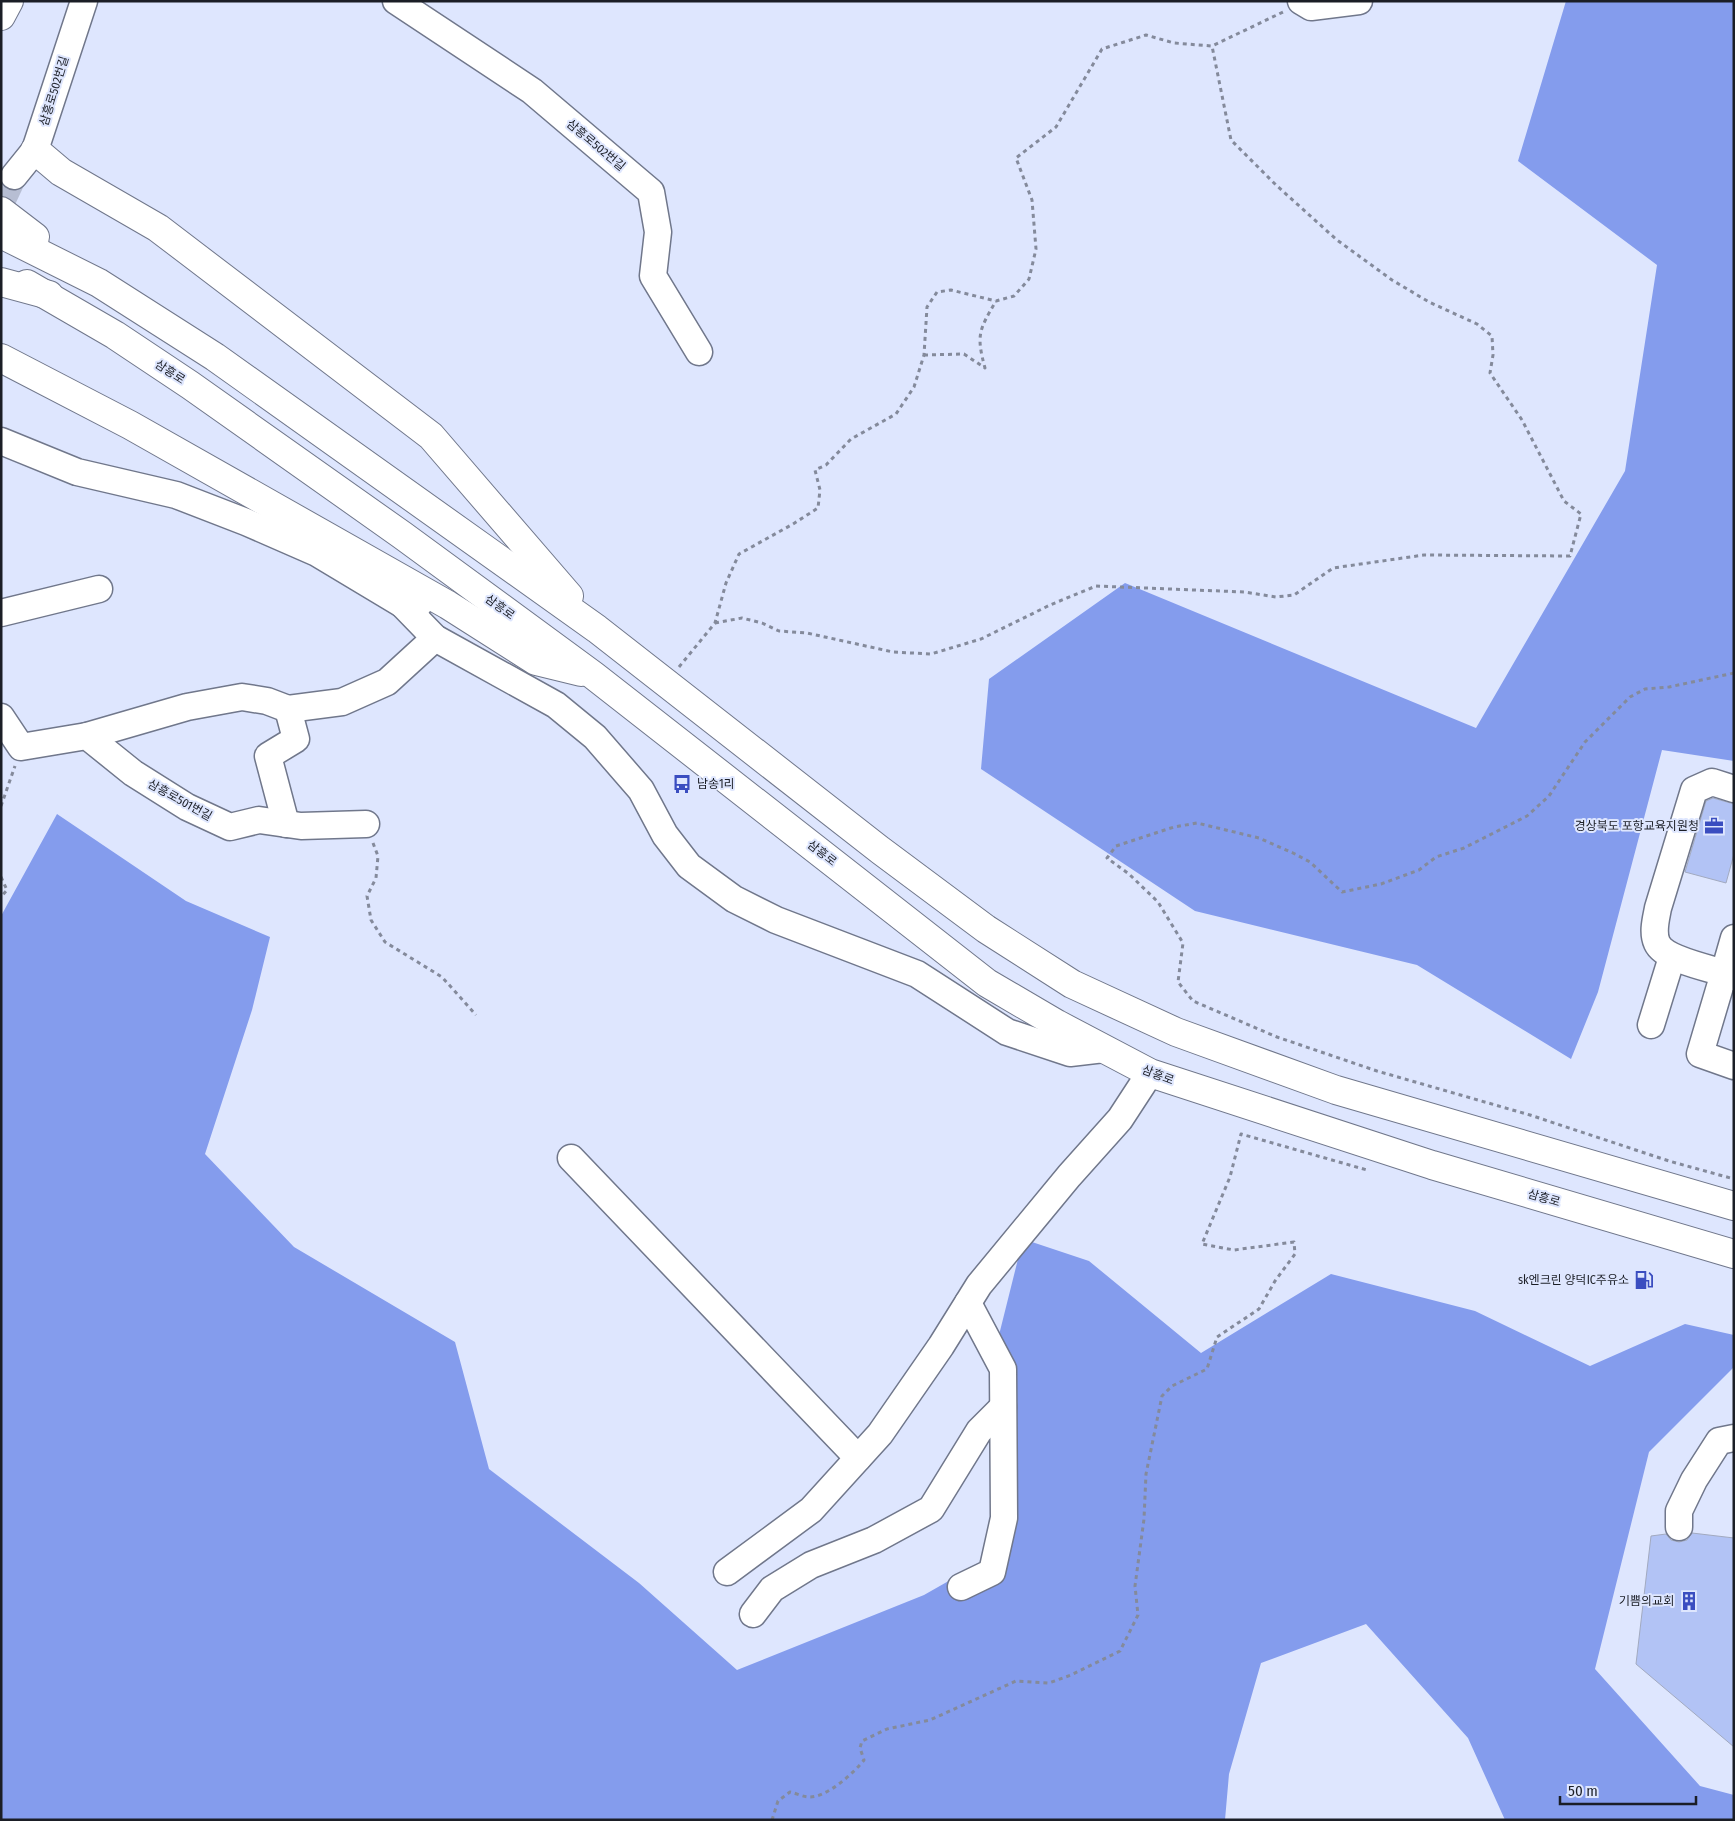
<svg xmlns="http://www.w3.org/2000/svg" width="1735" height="1821" font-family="'Fira Sans Condensed','Noto Sans KR',sans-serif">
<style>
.forest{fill:#849ced}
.building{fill:#b2c3f5;stroke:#a2aac0}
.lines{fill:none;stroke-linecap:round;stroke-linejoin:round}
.minor-tunnel{stroke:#b7bed3;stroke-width:26;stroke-dasharray:26 13;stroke-linecap:butt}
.minor-casing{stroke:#70778b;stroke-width:29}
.major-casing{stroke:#70778b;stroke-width:30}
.highway-casing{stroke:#70778b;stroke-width:30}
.path{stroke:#848a9b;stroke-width:3;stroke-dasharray:4 4;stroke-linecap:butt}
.minor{stroke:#fff;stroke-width:26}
.major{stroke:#fff;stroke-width:28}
.highway{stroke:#fff;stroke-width:28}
.labels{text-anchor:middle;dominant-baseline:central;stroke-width:4;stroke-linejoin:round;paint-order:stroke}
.street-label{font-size:12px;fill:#1b1e26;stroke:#dee6fe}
.poi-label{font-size:12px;fill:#1b1e26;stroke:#dee6fe;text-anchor:end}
</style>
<rect width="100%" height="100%" fill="#dee6fe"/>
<g class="forest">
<path d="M1566,1H1734V761L1662,750L1598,992L1571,1059L1417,965L1195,911L981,769L989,679L1125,583L1476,728L1625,471L1657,265L1518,161Z"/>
<path d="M57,814L186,901L270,937L252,1010L205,1154L294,1247L455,1342L489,1469L639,1583L737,1670L924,1595L996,1554L995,1351L1023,1239L1089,1261L1201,1353L1331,1274L1475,1311L1590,1366L1685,1324L1734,1335V1367L1649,1452L1595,1669L1700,1786L1734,1795V1820H1505L1468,1738L1366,1624L1261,1663L1229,1774L1225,1820H1V916Z"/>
</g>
<g class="building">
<path d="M1713,798L1734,804V854L1726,883L1685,872L1706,801Z"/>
<path d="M1692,1533L1734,1538V1747L1636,1664L1651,1536L1666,1534L1671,1540L1679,1542L1687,1540Z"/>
</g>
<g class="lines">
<path class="minor-tunnel" d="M1,204L14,176"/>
<g class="minor-casing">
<g id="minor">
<path d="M396,1L532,91L651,192L658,232L653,276L699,352"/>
<path d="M1301,1L1311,7L1359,1"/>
<path d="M14,176L35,150L84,1"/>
<path d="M1,441L77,472L176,495L246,522L317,553L402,604H419"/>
<path d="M402,604L435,638L556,705L595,737L641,790L665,835L689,866L734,899L776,920L917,974L1007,1032L1070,1053L1104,1049"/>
<path d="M1,613L99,589"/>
<path d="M1,717L21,747L87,736L133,773L187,807L230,827L259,820L301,826L366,824"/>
<path d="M87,736L187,707L242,697L267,701L288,709L342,702L387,682L435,638"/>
<path d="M1734,789L1712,782L1694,790L1658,908C1656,919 1652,932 1657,943C1664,959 1708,968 1724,973L1734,938"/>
<path d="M286,824L268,756L296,739L288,709"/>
<path d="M1734,977L1724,973L1700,1054L1734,1066"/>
<path d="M1651,1025L1672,957"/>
<path d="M571,1158L858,1458"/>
<path d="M1679,1527V1511L1694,1480L1719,1441L1734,1438"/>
<path d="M727,1572L811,1510L880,1434L941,1346L979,1285L1069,1176L1120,1119L1150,1073"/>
<path d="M961,1587L992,1572L1004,1518L1003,1369L968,1303"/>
<path d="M753,1614L772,1589L811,1565L874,1540L931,1509L979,1431L1003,1407"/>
</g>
</g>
<g class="major-casing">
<g id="major">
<path d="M35,150L61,172L158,228L431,436L569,596"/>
<path d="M1,211L35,237"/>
<path d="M1,234L99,283L215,357L597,629L880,850L986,929L1072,984L1176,1032L1336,1090L1734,1206"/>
<path d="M27,284L115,335L190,385L402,535L593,675L987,983L1057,1024L1150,1073L1432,1165L1734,1254"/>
<path d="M1,358L130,425L448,605L536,661L581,672"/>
</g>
</g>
<g class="highway-casing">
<g id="highway">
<path d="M1,16L9,1"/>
<path d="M1,282L49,295"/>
</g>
</g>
<g class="path">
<path d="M924,355L964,354L985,368C976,335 979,330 996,301"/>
<path d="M715,623L742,618L762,623L779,631L807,633L893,652L931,654L981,639L1050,605L1096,586L1244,592L1276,597L1294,595L1333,568L1424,555L1570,556L1581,514L1564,501L1522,420L1490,373L1493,355L1492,336L1477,324L1429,302L1392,280L1337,240L1276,185L1231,140L1212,46"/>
<path d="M679,667L715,623L726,583L739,554L793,524L818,508L820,490L815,470L826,465L851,439L896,414L914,387L924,355L927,307L937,292L951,290L996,301L1014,296L1029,279L1036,249L1032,200L1016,158L1056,127L1102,49L1146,35L1174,43L1212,46L1283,12"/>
<path d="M1734,673L1669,687L1645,689L1630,697L1585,742L1549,796L1527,816L1464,848L1436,857L1419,870L1381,884L1342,892L1310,862L1293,853L1259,838L1197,823L1174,827L1116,846L1107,858L1129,874L1158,902L1183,943L1178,982L1193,1001L1277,1037L1377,1071L1530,1115L1669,1161L1734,1179"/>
<path d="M1,806L15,766"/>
<path d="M373,843L378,856L376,878L367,896L371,920L385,942L442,977L476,1015"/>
<path d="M1,877L7,890L1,897"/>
<path d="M772,1820L778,1801L790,1792C796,1793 803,1797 809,1797C826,1798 854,1773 864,1760L860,1748L862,1741L887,1729L930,1720L1016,1681L1049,1683L1071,1675L1120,1651L1138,1615L1135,1586L1144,1519L1146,1474L1162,1396L1172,1386L1207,1369L1217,1337L1259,1309L1275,1281L1295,1254L1294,1242L1234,1250L1202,1244L1230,1177L1241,1134L1367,1170"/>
</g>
<use href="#minor" class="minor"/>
<use href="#major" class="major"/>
<use href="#highway" class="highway"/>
</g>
<defs>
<g id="bus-bare" transform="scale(1.5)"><path d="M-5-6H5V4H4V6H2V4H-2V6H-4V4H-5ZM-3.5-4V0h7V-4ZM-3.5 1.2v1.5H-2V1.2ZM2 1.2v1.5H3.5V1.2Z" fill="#3a4dc0" stroke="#dee6fe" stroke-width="2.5" paint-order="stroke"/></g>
<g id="office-bare" transform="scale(1.5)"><path d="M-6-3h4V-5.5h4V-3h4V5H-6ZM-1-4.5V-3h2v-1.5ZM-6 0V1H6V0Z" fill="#3a4dc0" stroke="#dee6fe" stroke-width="2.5" paint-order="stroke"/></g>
<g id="fuel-bare" transform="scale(1.5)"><path d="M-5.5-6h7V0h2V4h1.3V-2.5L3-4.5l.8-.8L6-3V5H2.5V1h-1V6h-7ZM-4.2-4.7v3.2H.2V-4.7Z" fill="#3a4dc0" stroke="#dee6fe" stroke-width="2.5" paint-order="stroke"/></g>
<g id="building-bare" transform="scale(1.5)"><path d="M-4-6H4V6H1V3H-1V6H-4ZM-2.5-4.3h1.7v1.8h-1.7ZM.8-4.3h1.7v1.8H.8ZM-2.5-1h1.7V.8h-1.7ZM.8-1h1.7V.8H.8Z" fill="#3a4dc0" stroke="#dee6fe" stroke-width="2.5" paint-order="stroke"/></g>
</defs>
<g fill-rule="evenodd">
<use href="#bus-bare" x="682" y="784"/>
<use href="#office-bare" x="1714" y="826"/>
<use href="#fuel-bare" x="1644" y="1280"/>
<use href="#building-bare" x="1689" y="1601"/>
</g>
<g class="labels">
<g class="street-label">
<text transform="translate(54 91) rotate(-73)">삼흥로502번길</text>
<text transform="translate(596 145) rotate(40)">삼흥로502번길</text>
<text transform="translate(170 372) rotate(33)">삼흥로</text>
<text transform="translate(500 607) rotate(36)">삼흥로</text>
<text transform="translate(180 800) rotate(29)">삼흥로501번길</text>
<text transform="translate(822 853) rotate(38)">삼흥로</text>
<text transform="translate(1158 1075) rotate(21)">삼흥로</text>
<text transform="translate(1544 1198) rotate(16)">삼흥로</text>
</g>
<g class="poi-label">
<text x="697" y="784" text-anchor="start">남송1리</text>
<text x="1699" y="826">경상북도 포항교육지원청</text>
<text x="1629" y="1280">sk엔크린 양덕IC주유소</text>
<text x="1674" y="1601">기쁨의교회</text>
</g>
</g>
<rect width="1735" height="1821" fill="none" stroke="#1b1e26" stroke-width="5"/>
<path d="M1560 1796v8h136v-8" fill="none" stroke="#1b1e26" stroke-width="2.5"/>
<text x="1568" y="1796" font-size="15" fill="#1b1e26" stroke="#dee6fe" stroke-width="4" paint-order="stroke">50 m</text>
</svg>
